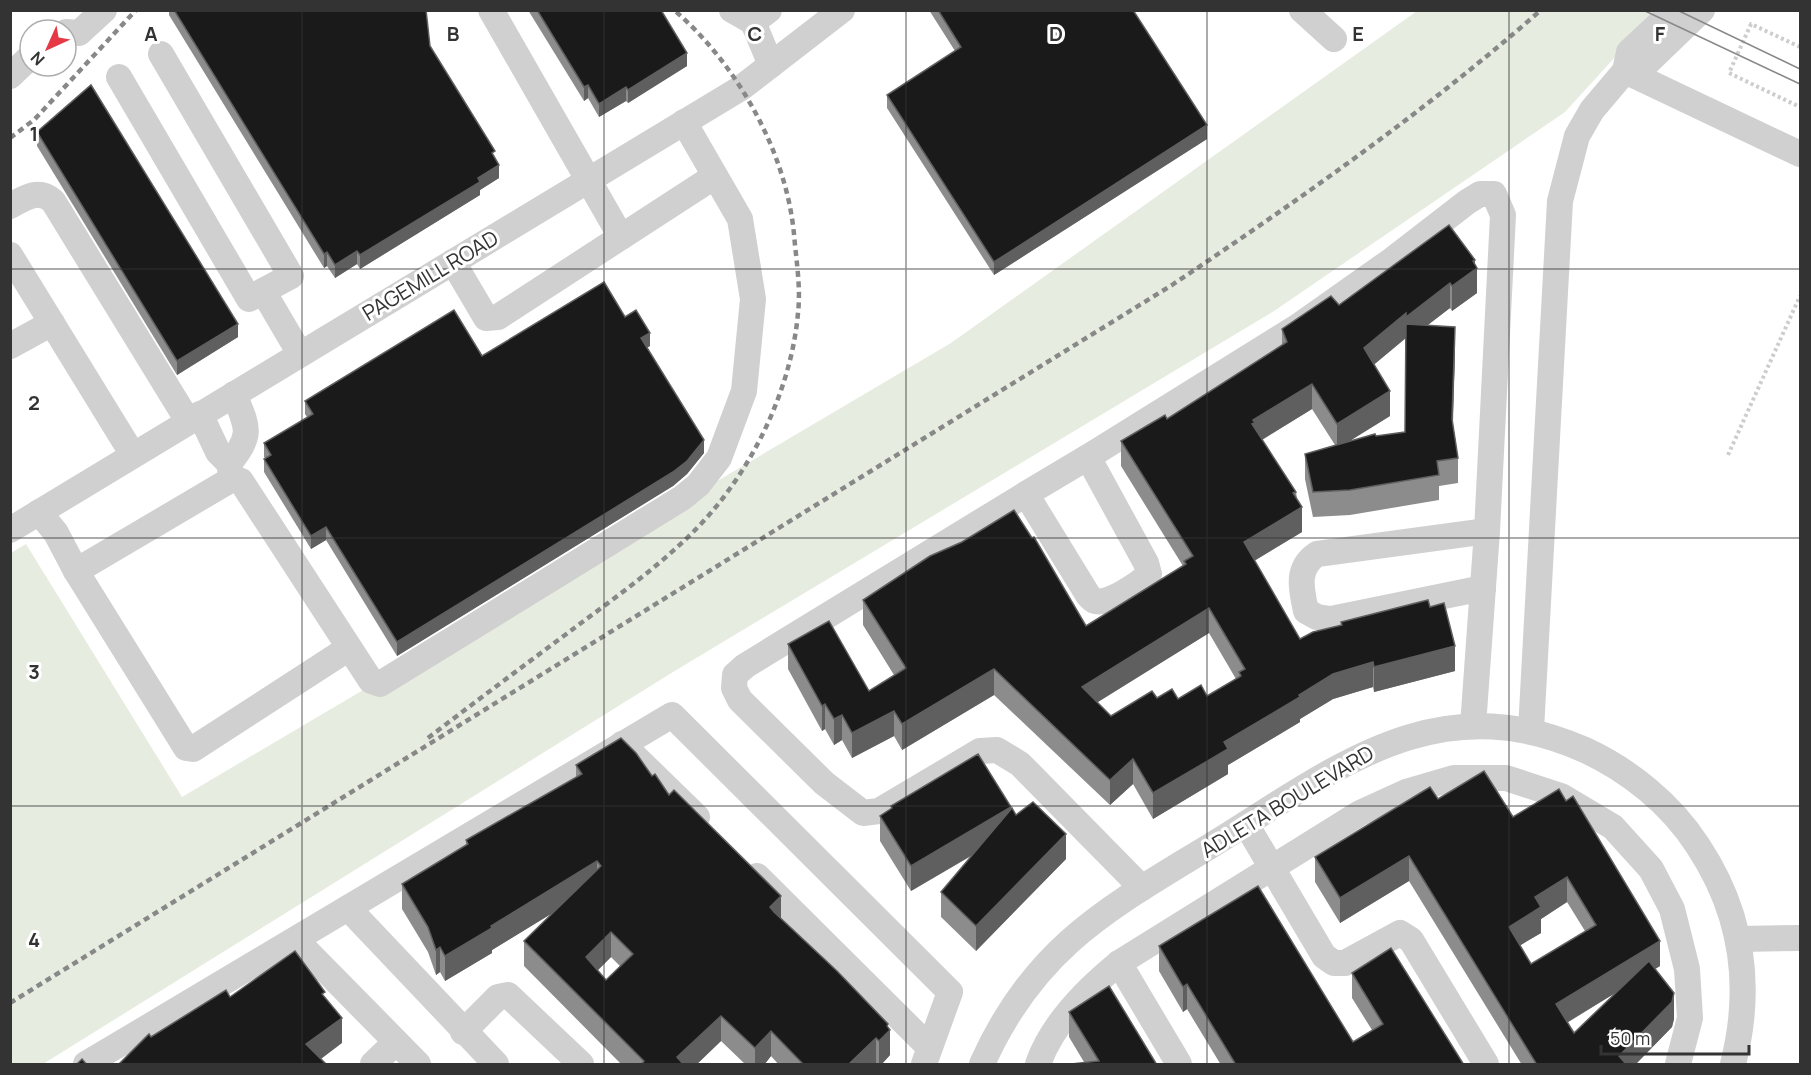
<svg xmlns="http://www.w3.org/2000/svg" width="1811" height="1075" font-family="Manrope,sans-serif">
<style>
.green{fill:#e6ecdf}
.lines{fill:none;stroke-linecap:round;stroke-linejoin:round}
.path{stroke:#cdcdcd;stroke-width:4;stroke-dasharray:3 3;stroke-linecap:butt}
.minor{stroke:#d0d0d0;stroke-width:26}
.tram{stroke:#888;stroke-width:1.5}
.rail{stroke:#888;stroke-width:4.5;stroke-dasharray:6 4.5;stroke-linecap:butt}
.wall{fill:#8c8c8c;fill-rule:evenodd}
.shaded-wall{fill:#5f5f5f}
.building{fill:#1a1a1a;stroke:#5f5f5f;stroke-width:1.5;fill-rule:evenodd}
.grid{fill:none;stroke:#333;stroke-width:1.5;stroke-opacity:0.55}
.labels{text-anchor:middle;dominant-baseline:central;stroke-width:6;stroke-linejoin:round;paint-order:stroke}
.street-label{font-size:21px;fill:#333;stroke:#fff}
.grid-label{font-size:20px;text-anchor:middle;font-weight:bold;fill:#333;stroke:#fff;stroke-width:6;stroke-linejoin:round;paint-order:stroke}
</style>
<rect width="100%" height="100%" fill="#fff"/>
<path class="green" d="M1417,11H1657L1565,112L1274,311L673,672L43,1064H11V553L26,544L182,797L951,343Z"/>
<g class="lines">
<g class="path">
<path d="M1800,47L1751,24L1729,73L1800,107"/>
<path d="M1728,455L1800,296"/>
</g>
<g class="minor">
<path d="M491,10L621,237"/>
<path d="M732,10L753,22L769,10"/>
<path d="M1302,10L1334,39"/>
<path d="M753,22L771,65"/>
<path d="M66,32L79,33L104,10"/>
<path d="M161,54L291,276L263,291"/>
<path d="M1625,71L1800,154"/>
<path d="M1625,71L1645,65L1702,10"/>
<path d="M10,76L30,57"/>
<path d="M119,77L249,299L263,291L300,354"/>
<path d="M10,206C25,198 38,188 53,201L188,421"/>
<path d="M10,255L133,455"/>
<path d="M453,262L486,318L498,317L715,176"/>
<path d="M10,346L52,323"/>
<path d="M200,414L218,452L229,463L232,479"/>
<path d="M229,463C254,435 247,426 234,394"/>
<path d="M1026,494L1088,457"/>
<path d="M39,512L56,533L76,571L186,748L193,749L349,648"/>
<path d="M10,530L741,88L842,10"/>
<path d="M76,571L232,479L241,481L371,681L380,684L682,498L698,485L719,458L744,391L753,299L740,219L684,122"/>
<path d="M1483,588L1331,619L1317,617L1306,611C1301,588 1296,568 1317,554L1487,531"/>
<path d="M1531,730L1560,201L1577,136L1592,110L1625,71L1629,52L1674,10"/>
<path d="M622,744L697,817"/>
<path d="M1246,824L1324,956L1334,963H1345L1400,933L1411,940L1486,1064"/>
<path d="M757,876L929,1047"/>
<path d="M1142,888L1020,764L997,750L980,751L879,811L863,813L824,783L740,700L734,688L735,675L745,666L1026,494L1088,595C1090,597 1092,600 1095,601C1106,606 1141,583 1149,574L1146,563L1088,457L1297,327L1392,260L1467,202L1480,194H1494L1503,215L1487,531L1473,726"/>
<path d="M348,908L496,1064"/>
<path d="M1739,939L1800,938"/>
<path d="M296,940L418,1064"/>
<path d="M1119,963L1179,1064"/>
<path d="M463,1032L498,997L508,995L581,1064"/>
<path d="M86,1064L672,715L950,992L924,1064"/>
<path d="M373,1064L396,1042"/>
<path d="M982,1064C1036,943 1113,906 1220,840C1339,766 1439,685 1585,750C1630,771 1671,804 1698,846C1743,914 1753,986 1733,1064"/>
<path d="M1038,1064C1052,1024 1087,989 1119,963L1360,813L1406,792L1454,778H1506L1561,796L1613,827L1651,869L1672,909L1687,969L1690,1018L1678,1064"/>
</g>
<g class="tram">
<path d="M1643,10L1800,84"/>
<path d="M1677,10L1800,69"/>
</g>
<g class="rail">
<path d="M10,138L34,120L136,10"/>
<path d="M428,738C475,702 522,667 569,632C609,602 652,572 688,537C747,481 791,394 798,313C801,287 796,259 794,234C786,151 737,64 674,10"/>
<path d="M10,1003L1172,285C1299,200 1426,111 1541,10"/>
</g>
</g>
<g class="wall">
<path d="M169,10H426L430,46L495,158L499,178L480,190V195L360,269L357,264L335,278L327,266L324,268L169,15Z"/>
<path d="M528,10H661L687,66L628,103L626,101L599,117L588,98L584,101Z"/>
<path d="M929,10H1133L1207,139L994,275L887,108V95L955,51Z"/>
<path d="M37,132L238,337L177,375L37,146Z"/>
<path d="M1475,264L1477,293L1452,311L1450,308L1427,325L1455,352L1453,424L1458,458V483L1439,486V500L1350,515L1313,517L1305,479V454L1335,445L1312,409L1262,440L1296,492L1302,532L1254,561L1300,639L1430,607L1455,671L1374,692L1373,687L1333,699L1300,719V722L1228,765V774L1153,819L1133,784L1110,805L994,695L902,750L894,736L852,758L842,740L834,745L825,729L822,731L788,669V644L869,691L894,675L863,625V600L1086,626L1183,566L1121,466V441L1167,419L1282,346V329L1339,305ZM1405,338V432L1349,441L1390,416L1374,364ZM1209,633L1236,679L1207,696L1178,699L1157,698L1111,716L1097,702Z"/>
<path d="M625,317L650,346L647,348L704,453L687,474L673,486L397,656L326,540L311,549L264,472V459L265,458L264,457V443L307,417L305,414V401L482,356Z"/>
<path d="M576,765L652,776L781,919L888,1028L890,1055L881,1065H878L876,1063L874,1065H779L771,1056L764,1065H746L721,1041L696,1065H622L524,966V941L552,913L492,950V953L445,981L440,972L436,975L428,952L402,909V884L466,846V840L576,778ZM611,957L620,966L606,980L598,970Z"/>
<path d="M1438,799L1513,817L1660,966L1655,969L1674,1019L1672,1027L1635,1065H1522L1409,881L1340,923L1315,882V857ZM1567,902L1585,931L1531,964L1520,945L1541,933V919ZM1615,993L1574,1033L1567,1023Z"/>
<path d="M891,806L1011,810L1066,859L976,951L941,917V892L973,855L911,891L880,841V816L891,809Z"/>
<path d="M1159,946L1353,1042L1372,1030L1352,998V973L1464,1065H1221L1187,1009L1183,1012L1159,971Z"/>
<path d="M1069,1012L1157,1065L1084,1062L1069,1037Z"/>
</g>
<g class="shaded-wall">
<path d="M687,53V66L628,103V90Z"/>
<path d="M588,85V98L584,101V87Z"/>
<path d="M626,87V101L599,117V104Z"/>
<path d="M1207,125V139L994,275V262Z"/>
<path d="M499,165V178L480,190V195L360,269V255Z"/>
<path d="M357,251V264L335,278V265Z"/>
<path d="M327,252V266L324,268V254Z"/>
<path d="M1475,260V270L1477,268V293L1452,311V286Z"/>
<path d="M1450,283V308L1406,342V338L1364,373V348L1406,313Z"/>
<path d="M238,324V337L177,375V361Z"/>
<path d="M1455,327V352L1452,444V419Z"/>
<path d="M650,333V346L641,351V338Z"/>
<path d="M1312,384V409L1255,444L1252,424L1253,420Z"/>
<path d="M1390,391V416L1337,449V424Z"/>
<path d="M704,440V453L687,474L673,486L397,656V642Z"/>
<path d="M1302,507V532L1244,567V542Z"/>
<path d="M326,527V540L311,549V536Z"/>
<path d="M1209,608V633L1082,712V687Z"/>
<path d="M1455,646V671L1374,692V667Z"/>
<path d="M1373,662V687L1333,699L1300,719V722L1228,765V774L1153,819V793L1224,742L1333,674Z"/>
<path d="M994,669V695L902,750V724Z"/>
<path d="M825,704V729L822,731V706Z"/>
<path d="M894,711V736L852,758V733Z"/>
<path d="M842,715V740L834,745V719Z"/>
<path d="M1133,759V784L1110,805V780Z"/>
<path d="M1011,807V832L911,891V866Z"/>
<path d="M1066,834V859L976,951V926Z"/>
<path d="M1409,856V881L1340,923V898Z"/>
<path d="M597,861V886L492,950V953L445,981V956L491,926Z"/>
<path d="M1567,877V902L1541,919V933L1509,952V927L1535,897Z"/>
<path d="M781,896V921L770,907Z"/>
<path d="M611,932V957L586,982V957Z"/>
<path d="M1660,941V966L1556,1029V1004Z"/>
<path d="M440,947V972L436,975V950Z"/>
<path d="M1187,984V1009L1183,1012V987Z"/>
<path d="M1674,993V1019L1672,1027L1635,1065H1619V1056Z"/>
<path d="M721,1016V1041L696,1065H677V1057Z"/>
<path d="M342,1018V1043L313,1065L306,1044Z"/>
<path d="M888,1024V1032L890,1030V1055L881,1065H879V1041L887,1026Z"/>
<path d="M771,1031V1056L764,1065H755V1048Z"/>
<path d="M876,1038V1063L874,1065H849Z"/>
</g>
<g class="building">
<path d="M174,10H426L430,46L495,151L492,153L499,165L478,178L480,182L360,255L357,251L335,265L327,252L324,254Z"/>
<path d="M537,10H661L687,53L628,90L626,87L599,104L588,85L584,87Z"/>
<path d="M938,10H1133L1207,125L994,262L887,95L961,47Z"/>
<path d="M91,85L238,324L177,361L37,132Z"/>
<path d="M1449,225L1475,260L1473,261L1477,268L1452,286L1450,283L1406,317V313L1364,348L1390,391L1337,424L1312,384L1253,420L1255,423L1252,424L1296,492L1293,493L1302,507L1244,542L1300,639L1313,632L1342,625L1341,622L1428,600L1430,607L1444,603L1455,646L1374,667L1373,662L1333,674L1299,695L1300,697L1224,742L1228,749L1153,793L1133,759L1110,780L994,669L902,724L894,711L852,733L842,715L834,719L825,704L822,706L788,644L829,621L869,691L906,668L863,600L930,556L962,542L1014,510L1032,538L1034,537L1086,626L1186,564L1184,561L1193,556L1121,441L1165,415L1167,419L1287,342L1282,329L1331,296L1339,305ZM1209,608L1245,669L1239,672L1241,676L1207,696L1201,685L1178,699L1172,689L1157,698L1152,691L1111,716L1082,687Z"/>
<path d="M604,282L625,317L636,310L650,333L641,338L704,440L687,461L673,472L397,642L326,527L311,536L264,459L271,455L264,443L313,414L305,401L454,310L482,356Z"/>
<path d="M1406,324L1455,327L1452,419L1458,458L1437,461L1439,475L1350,490L1313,492L1305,454L1375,434L1376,436L1405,432Z"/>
<path d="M621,738L636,753L652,776L655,774L669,795L674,790L781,896L770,907L774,912L837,971L888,1024L887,1026L890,1030L879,1041L876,1038L849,1064L850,1065H804L771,1031L755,1048L721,1016L677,1057L684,1065H641L644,1061L524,941L601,866L597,861L491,926L492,928L445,956L440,947L436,950L428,927L402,884L468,844L466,840L582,774L576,765ZM611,932L633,954L606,980L586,957Z"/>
<path d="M978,754L1011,807L911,866L880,816L892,808L891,806Z"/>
<path d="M1484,771L1513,817L1559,789L1566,801L1573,796L1660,941L1556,1004L1574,1033L1649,961L1674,993L1672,1002L1619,1056L1627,1065H1537L1409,856L1340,898L1315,857L1430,787L1438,799ZM1567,877L1596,925L1531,964L1509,927L1541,907L1535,897Z"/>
<path d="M1033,802L1066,834L976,926L941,892L1012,808L1016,815Z"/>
<path d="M1258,886L1353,1042L1383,1024L1352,973L1391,948L1464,1065H1236L1187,984L1183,987L1159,946Z"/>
<path d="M295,951L325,992L322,994L342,1018L306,1044L327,1065H118L149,1034L151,1037L226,990L230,997Z"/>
<path d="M1109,986L1157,1065H1062L1099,1061L1069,1012Z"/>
<path d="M82,1059L87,1065H76Z"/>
</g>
<path class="grid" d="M302,10V1064M604,10V1064M906,10V1064M1207,10V1064M1509,10V1064M10,269H1800M10,538H1800M10,806H1800"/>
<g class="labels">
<g class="street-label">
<text transform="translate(430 275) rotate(-31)">PAGEMILL ROAD</text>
<text transform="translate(1287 801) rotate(-31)">ADLETA BOULEVARD</text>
</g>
</g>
<g class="grid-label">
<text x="151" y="41">A</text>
<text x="453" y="41">B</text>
<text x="755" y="41">C</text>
<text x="1056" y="41">D</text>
<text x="1358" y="41">E</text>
<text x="1660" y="41">F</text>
<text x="34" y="141">1</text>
<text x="34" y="410">2</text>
<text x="34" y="679">3</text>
<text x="34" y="947">4</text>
</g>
<rect width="1811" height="1075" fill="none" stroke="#333333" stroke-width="24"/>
<g transform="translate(48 48) rotate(225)"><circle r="28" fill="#ffffff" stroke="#adadad" stroke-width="1.5"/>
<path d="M0-4.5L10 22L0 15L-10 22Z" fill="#e63946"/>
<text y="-9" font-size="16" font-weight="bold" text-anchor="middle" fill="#333333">N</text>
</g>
<path d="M1601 1045v9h148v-9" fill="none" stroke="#333333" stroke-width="3"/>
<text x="1610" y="1045" font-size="18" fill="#333333" stroke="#ffffff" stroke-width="4.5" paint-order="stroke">50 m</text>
</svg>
